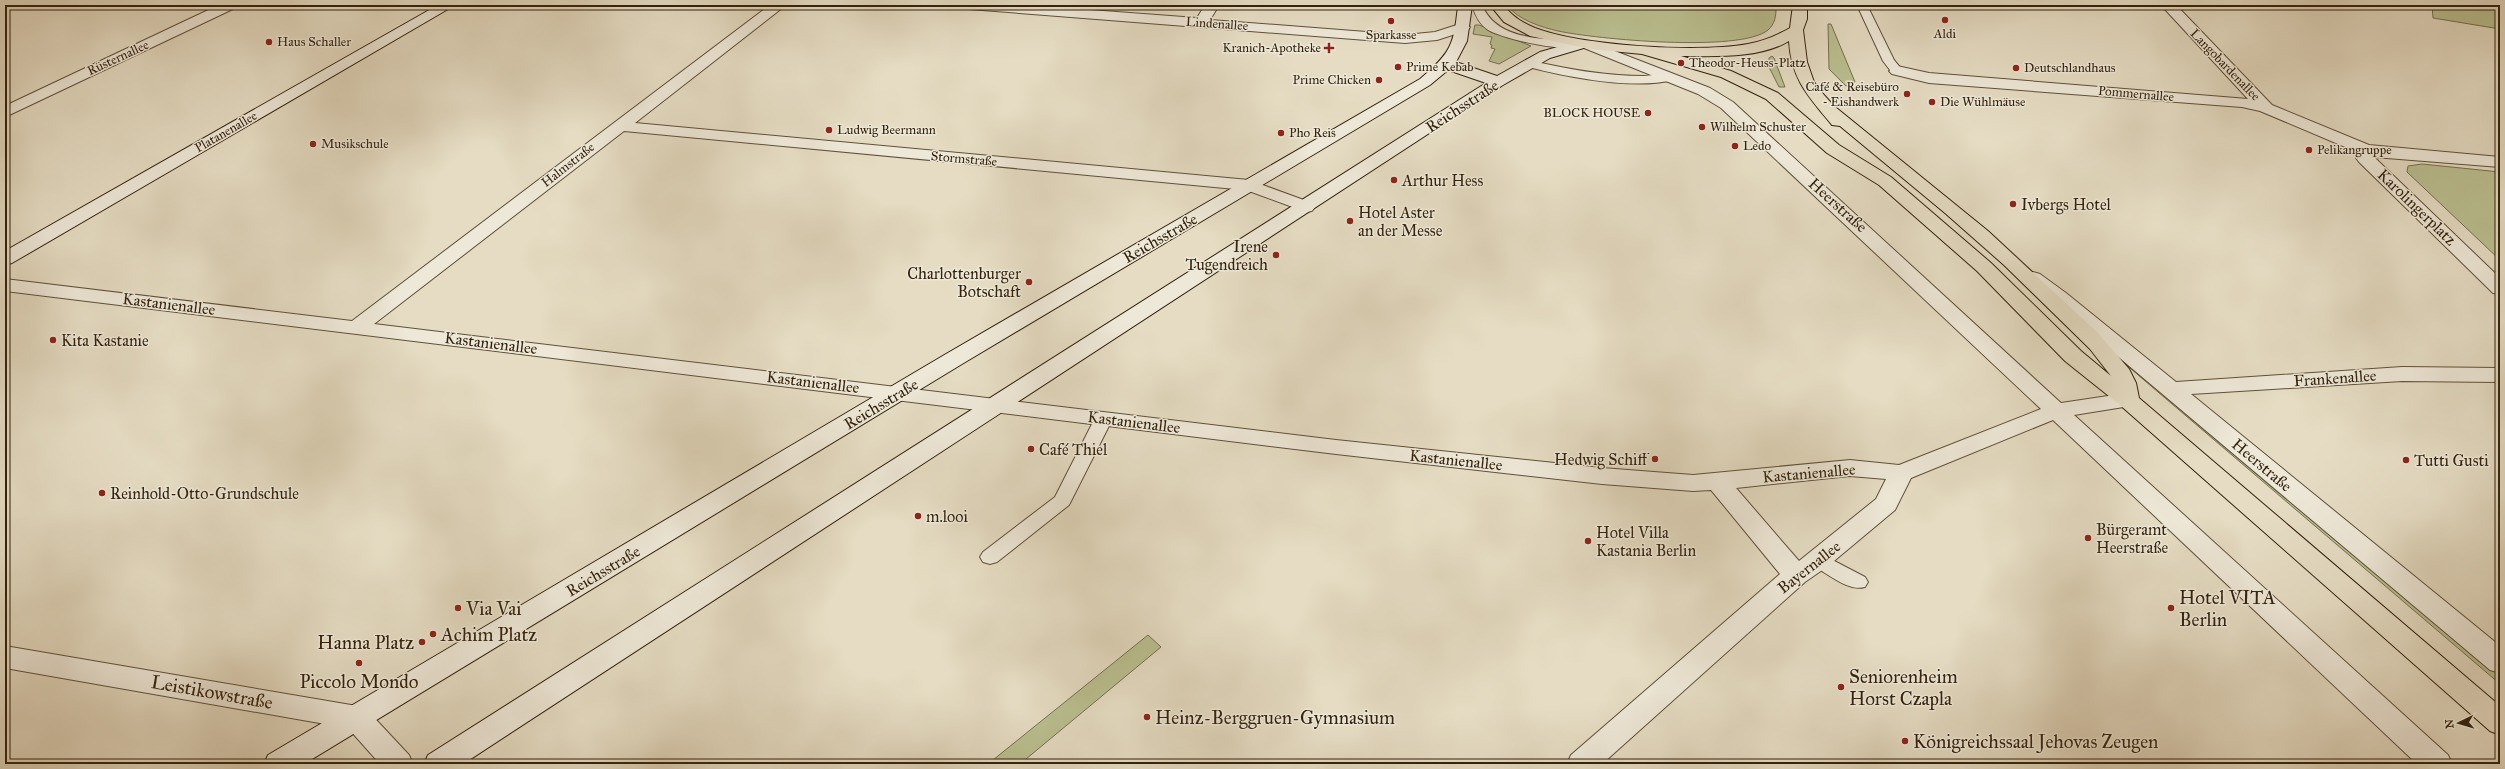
<svg xmlns="http://www.w3.org/2000/svg" width="2505" height="769" font-family="'IM FELL Great Primer',serif">
<style>
.green{fill:#babf90;stroke:#76704e}
.lines{fill:none;stroke-linecap:round;stroke-linejoin:round}
.lane-casing{stroke:#5f503a;stroke-width:2}
.street-casing{stroke:#5f503a;stroke-width:2}
.secondary-casing{stroke:#32220d;stroke-width:2}
.primary-casing{stroke:#32220d;stroke-width:2}
.lane{fill:#eee8d8;fill-rule:evenodd}
.street{fill:#eee8d8;fill-rule:evenodd}
.secondary{fill:#eee8d8;fill-rule:evenodd}
.primary{fill:#e5dcc3;fill-rule:evenodd}
.poi-dot{fill:#8f2418;stroke:#eee8d8;stroke-width:1.5}
.labels{text-anchor:middle;dominant-baseline:central;stroke-width:3;stroke-linejoin:round;paint-order:stroke}
.far-street-label{font-size:13px;fill:#32220d;stroke:#eee8d8}
.far-poi-label{font-size:13px;fill:#32220d;stroke:#eee8d8;text-anchor:start}
.street-label{font-size:16px;fill:#32220d;stroke:#eee8d8}
.poi-label{font-size:16px;fill:#32220d;stroke:#eee8d8;text-anchor:start}
.near-poi-label{font-size:19px;fill:#32220d;stroke:#eee8d8;text-anchor:start}
.near-street-label{font-size:19px;fill:#32220d;stroke:#eee8d8}
</style>
<rect width="100%" height="100%" fill="#e5dcc3"/>
<filter id="stains"><feTurbulence type="fractalNoise" baseFrequency=".005" numOctaves="4"/><feColorMatrix values="0 0 0 0 .2 0 0 0 0 .09 0 0 0 0 .02 0 0 0 .5 -.17"/></filter>
<radialGradient id="worn" r=".72"><stop offset=".6" stop-color="#630" stop-opacity="0"/><stop offset="1" stop-color="#630" stop-opacity=".3"/></radialGradient>
<g class="green">
<path d="M1507,5H1775L1776,8C1776,16 1775,24 1768,30C1740,53 1595,39 1558,31C1541,27 1518,20 1507,5Z"/>
<path d="M2432,5H2500V29L2433,18Z"/>
<path d="M1828,24H1831L1855,82L1846,86L1829,69Z"/>
<path d="M1475,25H1479L1531,46L1499,64L1489,61L1495,49L1491,48L1492,45L1490,44L1492,37L1473,34Z"/>
<path d="M1772,56L1774,58L1785,87H1779L1769,67V58Z"/>
<path d="M2422,164L2500,172V260L2407,172L2408,166Z"/>
<path d="M2110,351H2115L2500,673V684Z"/>
<path d="M1148,635L1161,647L1020,764H988Z"/>
</g>
<g class="lines">
<g class="lane-casing">
<g id="lane">
<path d="M1472,5H1482C1497,41 1544,39 1577,40L1583,43C1573,56 1501,38 1488,30C1479,24 1475,15 1472,5Z"/>
<path d="M1857,5H1867L1894,60L1903,71L1901,74H1893L1883,61Z"/>
<path d="M1528,60C1566,69 1605,76 1644,76C1652,76 1671,70 1676,77L1674,80C1631,90 1567,77 1524,66L1522,64Z"/>
<path d="M1104,413L1110,414L1113,418L1069,505L997,562L990,564L983,562L980,557L983,552L1055,497L1095,418L1098,414Z"/>
<path d="M1819,553L1865,577L1868,582L1865,587C1848,592 1827,573 1812,565L1809,560L1812,555Z"/>
</g>
</g>
<g class="street-casing">
<g id="street">
<path d="M219,5H237L235,8L5,117V106Z"/>
<path d="M770,5H786L635,123L1249,180L1312,203L1315,207L1312,211L1306,212L1246,190L624,131L374,324L1336,440L1602,468L1693,475L1850,460L1899,465L2041,409L1721,108L1698,94L1584,48L1582,45L1589,41L1710,88L1733,102L2061,403L2128,393L2136,395L2139,400L2136,405L2074,415L2448,755L2452,764H2417L2053,420L1911,478L1895,510L1828,566L1805,582L1602,764H1567L1571,755L1780,574L1711,490L1693,491L1602,484L1336,454L5,291V279L352,321ZM1850,476L1886,479L1876,499L1799,561L1736,488Z"/>
<path d="M962,5H1023L1197,18L1205,5H1219L1210,20L1405,35L1435,32L1463,23L1470,27L1468,30L1437,40L1405,43L969,9Z"/>
<path d="M2161,5H2176L2272,105L2369,145L2500,157V167L2374,157L2500,278V295L2493,293L2359,162L2356,158L2357,152L2260,111L2242,107L1929,83L1892,74L1889,71L1897,66L1929,73L2248,99Z"/>
<path d="M2033,272L2040,274L2066,293L2176,382L2402,367L2500,368V382L2402,381L2191,394L2500,646V673L2490,670L2052,301L2026,282L2023,278L2026,274Z"/>
<path d="M5,646L357,706L367,710L409,755L413,764H380L348,728L5,668Z"/>
</g>
</g>
<g class="secondary-casing">
<g id="secondary">
<path d="M438,5H455L12,263L5,265V251Z"/>
<path d="M1458,5H1472L1467,41L1456,62L1497,76L1540,52L1582,40L1589,44L1587,47L1550,58L1503,85L463,764H424L428,755L1486,83L1448,70L1430,85L962,364L304,764H264L268,755L946,354L1420,79C1451,53 1454,45 1458,5Z"/>
</g>
</g>
<g class="primary-casing">
<path id="primary" d="M1490,5H1504C1511,16 1523,23 1535,28C1582,46 1699,53 1748,44C1764,41 1776,36 1790,28L1793,5H1807V19L1803,30L1807,62L1814,82L1824,95L1834,106L1988,231L2098,333L2129,369L2136,383L2139,398L2500,706V735L2490,731L2120,405L2065,361L1977,271L1879,185L1827,153L1766,99L1721,77L1642,54L1590,49L1530,36L1504,22ZM1789,41C1791,79 1809,97 1832,125L1840,126L1945,213L2004,265L2090,349L2111,376L2081,351L1991,263L1891,177L1839,145L1778,93L1731,71L1681,56C1715,56 1759,59 1789,41Z"/>
</g>
<use href="#lane" class="lane"/>
<use href="#street" class="street"/>
<use href="#secondary" class="secondary"/>
<use href="#primary" class="primary"/>
</g>
<g class="poi-dot">
<circle cx="1945" cy="20" r="4"/>
<circle cx="1391" cy="21" r="4"/>
<circle cx="269" cy="42" r="4"/>
<path d="M1327 42h4v4h4v4h-4v4h-4v-4h-4v-4h4z"/>
<circle cx="1681" cy="63" r="4"/>
<circle cx="1398" cy="67" r="4"/>
<circle cx="2016" cy="68" r="4"/>
<circle cx="1379" cy="80" r="4"/>
<circle cx="1907" cy="94" r="4"/>
<circle cx="1932" cy="102" r="4"/>
<circle cx="1648" cy="113" r="4"/>
<circle cx="1702" cy="127" r="4"/>
<circle cx="829" cy="130" r="4"/>
<circle cx="1281" cy="133" r="4"/>
<circle cx="313" cy="144" r="4"/>
<circle cx="1735" cy="146" r="4"/>
<circle cx="2309" cy="150" r="4"/>
<circle cx="1394" cy="180" r="4"/>
<circle cx="2013" cy="204" r="4"/>
<circle cx="1350" cy="221" r="4"/>
<circle cx="1276" cy="255" r="4"/>
<circle cx="1029" cy="282" r="4"/>
<circle cx="53" cy="340" r="4"/>
<circle cx="1031" cy="449" r="4"/>
<circle cx="1655" cy="459" r="4"/>
<circle cx="2406" cy="460" r="4"/>
<circle cx="102" cy="493" r="4"/>
<circle cx="918" cy="516" r="4"/>
<circle cx="2088" cy="538" r="4"/>
<circle cx="1588" cy="541" r="4"/>
<circle cx="458" cy="608" r="4"/>
<circle cx="2171" cy="608" r="4"/>
<circle cx="433" cy="634" r="4"/>
<circle cx="422" cy="642" r="4"/>
<circle cx="359" cy="663" r="4"/>
<circle cx="1841" cy="687" r="4"/>
<circle cx="1147" cy="717" r="4"/>
<circle cx="1905" cy="741" r="4"/>
</g>
<g class="labels">
<g class="far-street-label">
<text transform="translate(1217 24) rotate(4)">Lindenallee</text>
<text transform="translate(118 58) rotate(-25)">Rüsternallee</text>
<text transform="translate(2225 65) rotate(46)">Langobardenallee</text>
<text transform="translate(2136 94) rotate(5)">Pommernallee</text>
<text transform="translate(226 132) rotate(-30)">Platanenallee</text>
<text transform="translate(964 159) rotate(5)">Stormstraße</text>
<text transform="translate(568 165) rotate(-38)">Halmstraße</text>
</g>
<g class="far-poi-label">
<text x="1945" y="34" text-anchor="middle">Aldi</text>
<text x="1391" y="35" text-anchor="middle">Sparkasse</text>
<text x="277" y="42">Haus Schaller</text>
<text x="1321" y="48" text-anchor="end">Kranich-Apotheke</text>
<text x="1689" y="63">Theodor-Heuss-Platz</text>
<text x="1406" y="67">Prime Kebab</text>
<text x="2024" y="68">Deutschlandhaus</text>
<text x="1371" y="80" text-anchor="end">Prime Chicken</text>
<text x="1899" y="87" text-anchor="end">Café &amp; Reisebüro<tspan x="1899" dy="15">- Eishandwerk</tspan></text>
<text x="1940" y="102">Die Wühlmäuse</text>
<text x="1640" y="113" text-anchor="end">BLOCK HOUSE</text>
<text x="1710" y="127">Wilhelm Schuster</text>
<text x="837" y="130">Ludwig Beermann</text>
<text x="1289" y="133">Pho Reis</text>
<text x="321" y="144">Musikschule</text>
<text x="1743" y="146">Ledo</text>
<text x="2317" y="150">Pelikangruppe</text>
</g>
<g class="street-label">
<text transform="translate(1462 106) rotate(-33)">Reichsstraße</text>
<text transform="translate(1838 205) rotate(42)">Heerstraße</text>
<text transform="translate(2417 207) rotate(44)">Karolingerplatz</text>
<text transform="translate(1160 238) rotate(-30)">Reichsstraße</text>
<text transform="translate(169 304) rotate(7)">Kastanienallee</text>
<text transform="translate(491 343) rotate(7)">Kastanienallee</text>
<text transform="translate(2335 378) rotate(-4)">Frankenallee</text>
<text transform="translate(813 382) rotate(7)">Kastanienallee</text>
<text transform="translate(881 404) rotate(-31)">Reichsstraße</text>
<text transform="translate(1134 422) rotate(7)">Kastanienallee</text>
<text transform="translate(1456 460) rotate(6)">Kastanienallee</text>
<text transform="translate(2262 465) rotate(40)">Heerstraße</text>
<text transform="translate(1809 473) rotate(-5)">Kastanienallee</text>
<text transform="translate(1809 567) rotate(-38)">Bayernallee</text>
<text transform="translate(603 571) rotate(-31)">Reichsstraße</text>
</g>
<g class="poi-label">
<text x="1402" y="180">Arthur Hess</text>
<text x="2021" y="204">Ivbergs Hotel</text>
<text x="1358" y="212">Hotel Aster<tspan x="1358" dy="18">an der Messe</tspan></text>
<text x="1268" y="246" text-anchor="end">Irene<tspan x="1268" dy="18">Tugendreich</tspan></text>
<text x="1021" y="273" text-anchor="end">Charlottenburger<tspan x="1021" dy="18">Botschaft</tspan></text>
<text x="61" y="340">Kita Kastanie</text>
<text x="1039" y="449">Café Thiel</text>
<text x="1647" y="459" text-anchor="end">Hedwig Schiff</text>
<text x="2414" y="460">Tutti Gusti</text>
<text x="110" y="493">Reinhold-Otto-Grundschule</text>
<text x="926" y="516">m.looi</text>
<text x="2096" y="529">Bürgeramt<tspan x="2096" dy="18">Heerstraße</tspan></text>
<text x="1596" y="532">Hotel Villa<tspan x="1596" dy="18">Kastania Berlin</tspan></text>
</g>
<g class="near-poi-label">
<text x="2179" y="597">Hotel VITA<tspan x="2179" dy="22">Berlin</tspan></text>
<text x="466" y="608">Via Vai</text>
<text x="441" y="634">Achim Platz</text>
<text x="414" y="642" text-anchor="end">Hanna Platz</text>
<text x="1849" y="676">Seniorenheim<tspan x="1849" dy="22">Horst Czapla</tspan></text>
<text x="359" y="681" text-anchor="middle">Piccolo Mondo</text>
<text x="1155" y="717">Heinz-Berggruen-Gymnasium</text>
<text x="1913" y="741">Königreichssaal Jehovas Zeugen</text>
</g>
<g class="near-street-label">
<text transform="translate(212 692) rotate(10)">Leistikowstraße</text>
</g>
</g>
<rect width="2505" height="769" fill="none" stroke="#e5dcc3" stroke-width="20"/>
<rect x="6" y="6" width="2493" height="757" fill="none" stroke="#32220d" stroke-width="2"/>
<rect x="10" y="10" width="2485" height="749" fill="none" stroke="#32220d"/>
<g transform="translate(2459 723) rotate(265)" stroke="#eee8d8" stroke-width="3" paint-order="stroke">
<path d="M0-3L7 15L0 10L-7 15Z" fill="#32220d"/>
<text y="-6" font-size="11" font-weight="bold" text-anchor="middle" fill="#32220d">N</text>
</g>
<rect width="100%" height="100%" filter="url(#stains)"/>
<rect width="100%" height="100%" fill="url(#worn)"/>
</svg>
